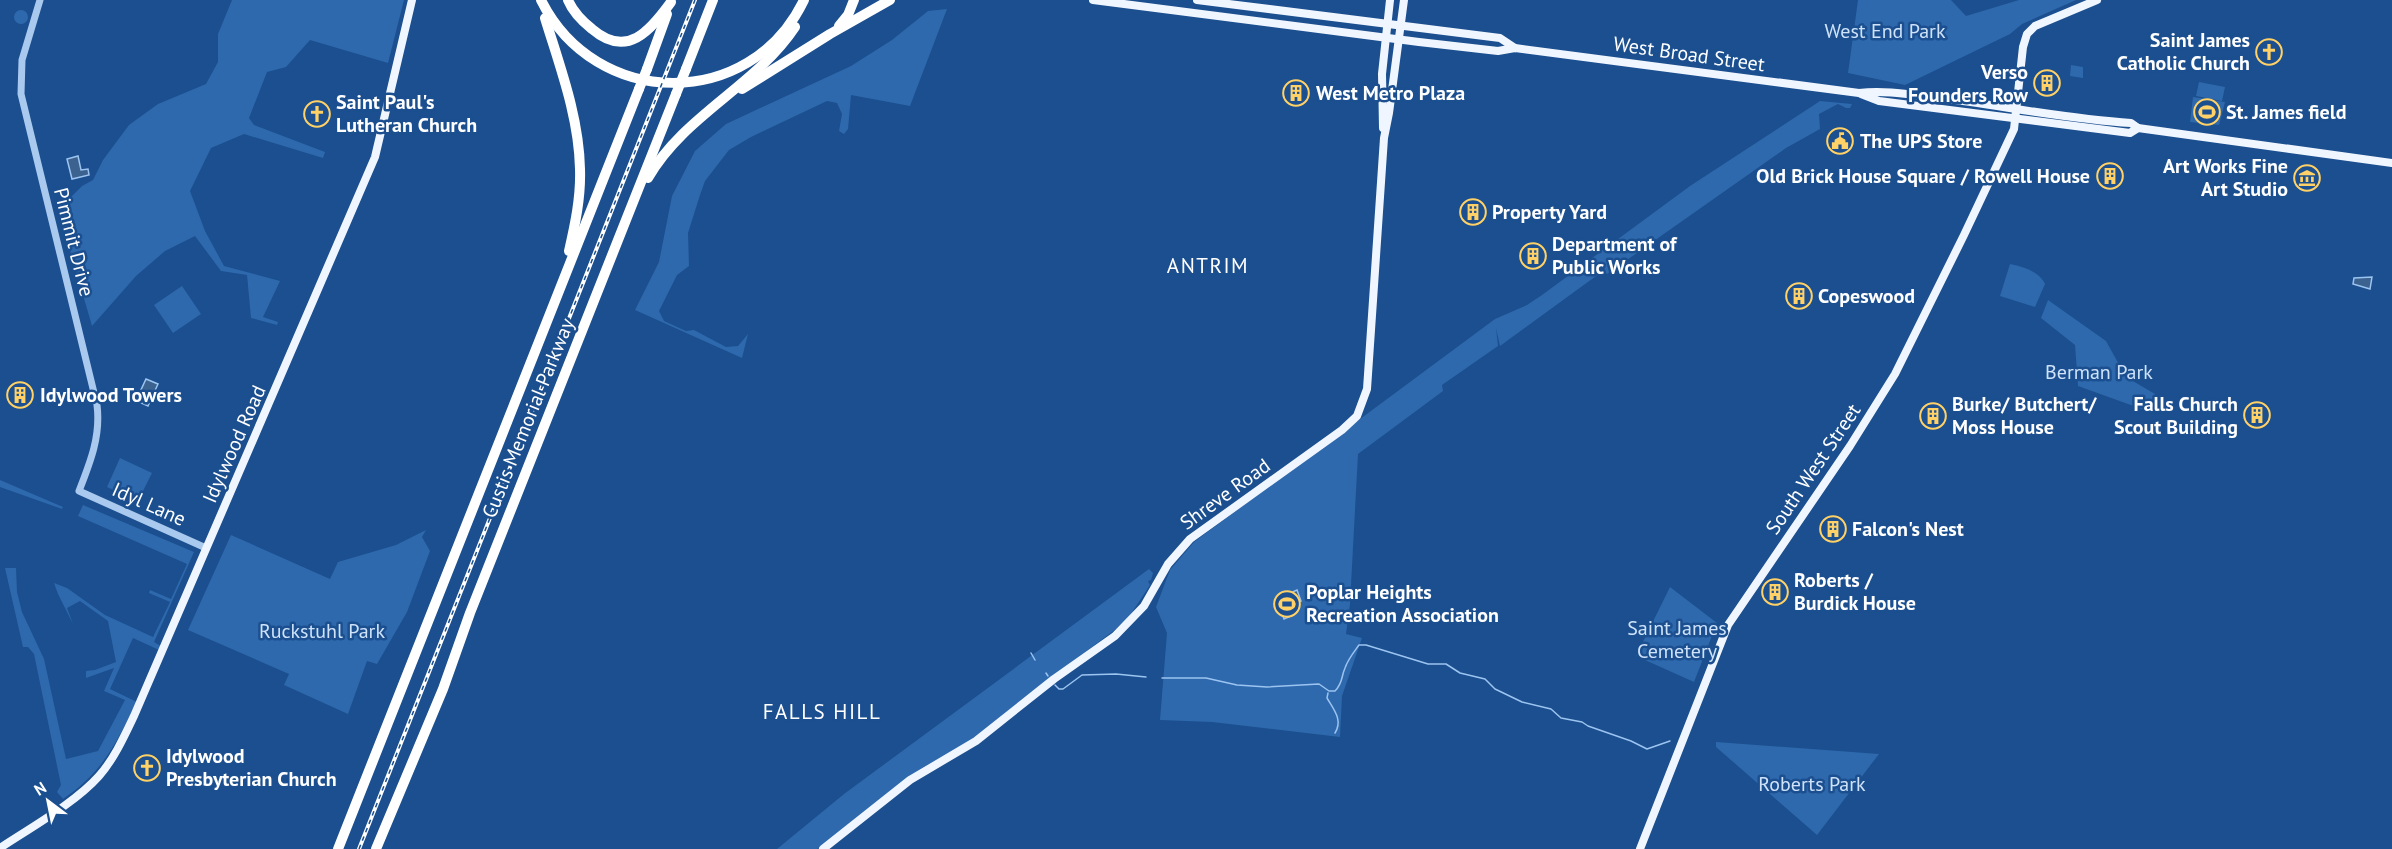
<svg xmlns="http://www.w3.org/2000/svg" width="2392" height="849" font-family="'PT Sans',sans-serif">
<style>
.green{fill:#2e69ad}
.water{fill:#3c6290;stroke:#9cc4f0;stroke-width:1.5}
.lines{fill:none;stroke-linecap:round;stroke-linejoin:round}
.stream{stroke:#9cc4f0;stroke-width:1.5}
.minor{stroke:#a9c9ee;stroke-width:7}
.major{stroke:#f0f6ff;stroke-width:8}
.highway{stroke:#fff;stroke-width:10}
.rail-casing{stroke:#fff;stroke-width:4}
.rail{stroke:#1b4f8f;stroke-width:1.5;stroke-dasharray:4.5;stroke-linecap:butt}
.highway-bridge{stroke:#fff;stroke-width:10}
.labels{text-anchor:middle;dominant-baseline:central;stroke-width:5;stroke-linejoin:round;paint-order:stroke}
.park-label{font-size:20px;fill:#cfe3fa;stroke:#1b4f8f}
.poi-label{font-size:20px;font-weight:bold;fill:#fff;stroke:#1b4f8f;text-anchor:start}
.street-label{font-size:20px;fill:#fff;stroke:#1b4f8f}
.neighbourhood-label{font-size:21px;letter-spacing:1.5px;fill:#fff;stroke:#1b4f8f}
</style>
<rect width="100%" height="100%" fill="#1b4f8f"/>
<g class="green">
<path d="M232,0H404L388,63L310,40L286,67L267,72L249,118L254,125L325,152L323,158L244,134L211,148L190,191L205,231L224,266L280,281L263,317L278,322L277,325L251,318L247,275L221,271L195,236L165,251L136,276L92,326L63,226L68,200L82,186L93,180L103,160L129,125L158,104L206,84L218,62V34Z"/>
<path d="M1858,0H1951L1966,16L2019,0H2076L2022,24L2010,34L1905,85L1848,73Z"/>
<path d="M947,9L910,106L851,95L848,129L844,134L839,131L842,114L837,103L827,101L751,137L729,150L705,181L700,195L688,233L689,266L677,275L659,311L664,321L686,331L694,330L726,347L738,346L748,334L742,358L635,310L659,262L672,196L695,151L726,124L851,66L892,40L928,11Z"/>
<circle cx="21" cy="17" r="7"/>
<path d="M2071,65L2083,67V78L2070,76Z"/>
<path d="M2199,82L2225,87L2222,101L2196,96Z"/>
<path d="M2193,97L2225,102L2219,125L2190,122Z"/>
<path d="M1820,101L1852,104L1850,108H1846L1838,104L1819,114L1820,129L1786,148L1607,274L1603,271L1500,346L1496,328L1498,346L1442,385L1443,391L1358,454L1350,604L1346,634L1362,638L1342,696L1340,737L1212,722L1160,720L1167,633L1156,607L1170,570L1194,542L1495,319L1527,305L1542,295L1690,186Z"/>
<path d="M2010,264C2022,266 2040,272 2045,284L2035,307L2000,296Z"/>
<path d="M182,286L201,314L173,333L154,305Z"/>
<path d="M2048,300L2106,341L2126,377L2155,394L2153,413L2078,386L2075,345L2041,318Z"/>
<path d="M120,458L152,473L138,501L107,487Z"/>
<path d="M0,480L63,507L62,509L0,487Z"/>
<path d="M83,505L194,552L154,642L161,646L159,650L133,638L110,689L137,702C116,743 103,772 63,799L57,792L61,785L34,654L28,647H23L5,568H16L17,592L22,612L44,659L66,759L98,751L125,700L104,691L114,668L86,678V671L95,670L116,662L108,621L80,601L67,608L73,624L58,594L54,583L67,588L105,615L153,637L170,602L149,593L150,590L171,599L187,564L78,516Z"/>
<path d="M426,530L422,537L430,551L407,612L377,664L367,661L348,714L284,685L289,674L188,630L231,535L330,579L338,562L396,545Z"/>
<path d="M1149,569L1153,573L1151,580L1148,581L1150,585L1129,617L1116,629L1021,700L986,731L902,783L817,849H777L844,794Z"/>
<path d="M1670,587L1717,623L1694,682L1636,656Z"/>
<path d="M1716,742L1879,754L1817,835L1716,747Z"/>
</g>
<g class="water">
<path d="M78,156L81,170L88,169L89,175L72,179L67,159Z"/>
<path d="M2372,277L2370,289L2353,284L2354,278Z"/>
<path d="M146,379L158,384L148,406L128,397L131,391L139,394Z"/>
<path d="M1297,590L1301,601L1289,606L1293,615L1284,619L1277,599Z"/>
</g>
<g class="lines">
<g class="stream">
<path d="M1031,653L1035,660"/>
<path d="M1046,673L1048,676"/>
<path d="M1162,678H1206L1237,685L1267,687L1319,684L1329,691H1335C1343,683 1341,677 1345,668C1348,659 1354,652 1359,645H1366L1428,664H1446L1460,673L1485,679L1495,689L1522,702L1551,709L1561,718L1582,722L1588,726L1631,741L1647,749L1670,741"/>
<path d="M1055,685L1059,689H1063L1082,675L1116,674L1146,677"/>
<path d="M1328,693L1327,698C1334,710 1343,720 1335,733"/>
</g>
<path class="minor" d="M40,0L22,60L21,94L97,405C101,436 90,463 79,491L206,548"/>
<g class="major">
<path d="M1093,0L1419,42L1498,51L1515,48L1859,93C1886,90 1913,95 1941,98C2004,106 2067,119 2131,123L2138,128L2392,163"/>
<path d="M1197,0L1500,38L1515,48"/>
<path d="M1861,94L1879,101L2130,133L2138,128"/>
<path d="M1383,128L1382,74L1390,0"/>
<path d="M0,848C30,828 75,803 99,776C114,759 124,737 134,716L375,157L412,0"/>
<path d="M823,849L910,780L976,741L1054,679L1115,636L1144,606L1168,564L1190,539L1342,430L1357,416L1367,389L1384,138L1389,113L1404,0"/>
<path d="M1640,849L1728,625L1850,446L1895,374L1964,235L2014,129L2023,47L2027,34L2035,26L2097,0"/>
</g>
<g class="highway">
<path d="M541,0C595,109 750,112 804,0"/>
<path d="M568,0C573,12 582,21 592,29C627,59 650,31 671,2"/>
<path d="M545,18C560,67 579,117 580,169C581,197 575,225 569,251"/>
<path d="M839,26L848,15L854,0"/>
<path d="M647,69L667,14"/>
<path d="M686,69L713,0"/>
<path d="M742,89L830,34L890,0"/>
<path d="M648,178C684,115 756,86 795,27"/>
<path d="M338,849L639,89"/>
<path d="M376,849L443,689L470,613L676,94"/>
</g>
<g class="rail-casing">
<path id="rail" d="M359,849L695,0"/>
</g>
<use href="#rail" class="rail"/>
<g class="highway-bridge">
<path d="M639,89L647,69"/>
<path d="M676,94L686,69"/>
</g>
</g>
<defs>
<g id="church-ring" transform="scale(1.35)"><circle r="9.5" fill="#1b4f8f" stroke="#ffd166" stroke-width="1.5"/><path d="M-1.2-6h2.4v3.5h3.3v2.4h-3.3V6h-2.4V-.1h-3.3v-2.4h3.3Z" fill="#ffd166"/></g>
<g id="building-ring" transform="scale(1.35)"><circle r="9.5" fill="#1b4f8f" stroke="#ffd166" stroke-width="1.5"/><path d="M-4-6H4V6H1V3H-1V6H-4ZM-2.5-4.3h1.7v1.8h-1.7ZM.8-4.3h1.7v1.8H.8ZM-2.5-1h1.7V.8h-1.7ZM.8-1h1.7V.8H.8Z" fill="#ffd166"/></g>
<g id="stadium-ring" transform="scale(1.35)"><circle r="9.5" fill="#1b4f8f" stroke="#ffd166" stroke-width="1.5"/><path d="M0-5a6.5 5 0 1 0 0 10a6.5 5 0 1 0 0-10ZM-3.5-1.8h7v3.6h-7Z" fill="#ffd166"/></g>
<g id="civic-ring" transform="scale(1.35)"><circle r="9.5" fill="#1b4f8f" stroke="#ffd166" stroke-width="1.5"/><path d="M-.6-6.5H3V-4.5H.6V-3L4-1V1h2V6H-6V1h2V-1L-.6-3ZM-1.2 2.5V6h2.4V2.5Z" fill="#ffd166"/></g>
<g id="museum-ring" transform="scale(1.35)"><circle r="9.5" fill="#1b4f8f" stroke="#ffd166" stroke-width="1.5"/><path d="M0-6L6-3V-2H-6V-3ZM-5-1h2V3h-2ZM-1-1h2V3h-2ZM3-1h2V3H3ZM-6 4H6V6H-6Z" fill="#ffd166"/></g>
</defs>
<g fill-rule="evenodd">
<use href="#church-ring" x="2269" y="52"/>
<use href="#building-ring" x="2047" y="83"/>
<use href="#building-ring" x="1296" y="93"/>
<use href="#stadium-ring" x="2207" y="112"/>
<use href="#church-ring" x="317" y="114"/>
<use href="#civic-ring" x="1840" y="141"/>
<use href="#building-ring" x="2110" y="176"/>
<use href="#museum-ring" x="2307" y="178"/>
<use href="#building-ring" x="1473" y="212"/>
<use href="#building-ring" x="1533" y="256"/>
<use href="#building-ring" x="1799" y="296"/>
<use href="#building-ring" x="20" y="395"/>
<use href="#building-ring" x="2257" y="415"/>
<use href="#building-ring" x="1933" y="416"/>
<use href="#building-ring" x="1833" y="529"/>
<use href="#building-ring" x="1775" y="592"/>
<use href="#stadium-ring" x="1287" y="604"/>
<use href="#church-ring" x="147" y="768"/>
</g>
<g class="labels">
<g class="park-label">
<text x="1885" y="31">West End Park</text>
<text x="2099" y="372">Berman Park</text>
<text x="1677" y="628">Saint James<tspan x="1677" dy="23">Cemetery</tspan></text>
<text x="322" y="631">Ruckstuhl Park</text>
<text x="1812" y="784">Roberts Park</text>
</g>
<g class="poi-label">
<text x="2250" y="40" text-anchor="end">Saint James<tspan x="2250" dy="23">Catholic Church</tspan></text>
<text x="2028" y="72" text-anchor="end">Verso<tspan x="2028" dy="23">Founders Row</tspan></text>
<text x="1316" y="93">West Metro Plaza</text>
<text x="336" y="102">Saint Paul's<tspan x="336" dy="23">Lutheran Church</tspan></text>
<text x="2226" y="112">St. James field</text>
<text x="1860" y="141">The UPS Store</text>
<text x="2288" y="166" text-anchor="end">Art Works Fine<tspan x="2288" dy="23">Art Studio</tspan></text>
<text x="2090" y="176" text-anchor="end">Old Brick House Square / Rowell House</text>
<text x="1492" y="212">Property Yard</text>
<text x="1552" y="244">Department of<tspan x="1552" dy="23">Public Works</tspan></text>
<text x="1818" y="296">Copeswood</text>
<text x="40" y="395">Idylwood Towers</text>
<text x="1952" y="404">Burke/ Butchert/<tspan x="1952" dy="23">Moss House</tspan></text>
<text x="2238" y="404" text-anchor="end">Falls Church<tspan x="2238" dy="23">Scout Building</tspan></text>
<text x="1852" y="529">Falcon's Nest</text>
<text x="1794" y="580">Roberts /<tspan x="1794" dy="23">Burdick House</tspan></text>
<text x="1306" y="592">Poplar Heights<tspan x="1306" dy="23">Recreation Association</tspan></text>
<text x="166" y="756">Idylwood<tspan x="166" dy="23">Presbyterian Church</tspan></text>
</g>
<g class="street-label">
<text transform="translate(1689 54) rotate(8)">West Broad Street</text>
<text transform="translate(74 242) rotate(76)">Pimmit Drive</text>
<text transform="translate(528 418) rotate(-68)">Custis Memorial Parkway</text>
<text transform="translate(234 444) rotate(-66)">Idylwood Road</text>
<text transform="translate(1813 469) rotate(-56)">South West Street</text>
<text transform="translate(1225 494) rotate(-36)">Shreve Road</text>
<text transform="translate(149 504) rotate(24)">Idyl Lane</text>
</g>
<g class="neighbourhood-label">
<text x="1208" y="265">ANTRIM</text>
<text x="822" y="711">FALLS HILL</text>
</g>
</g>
<g transform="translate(48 801) rotate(328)" stroke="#1b4f8f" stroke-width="4.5" paint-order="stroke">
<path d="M0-4.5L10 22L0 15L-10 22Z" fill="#ffffff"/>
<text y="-9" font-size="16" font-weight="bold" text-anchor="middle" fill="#ffffff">N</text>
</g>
</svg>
